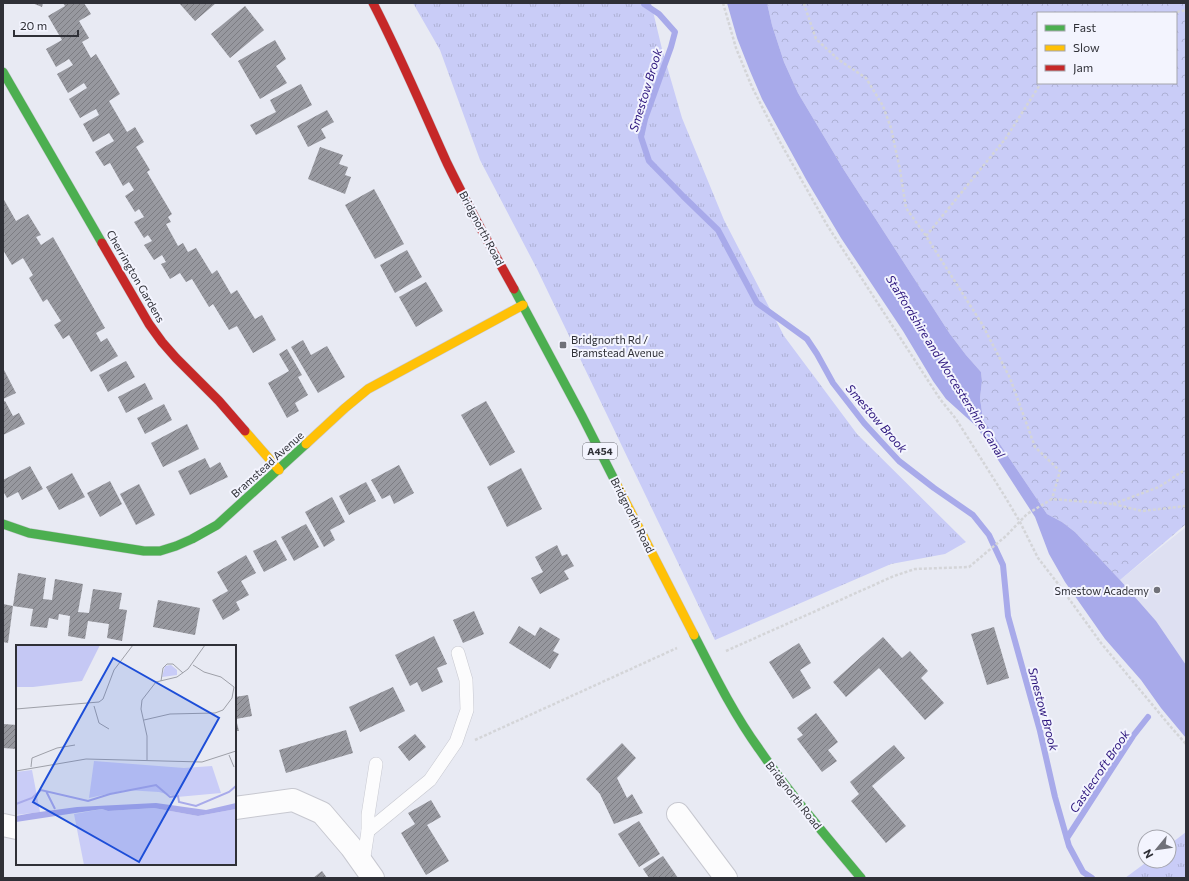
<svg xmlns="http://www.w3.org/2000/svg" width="1189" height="881" font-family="Commissioner,sans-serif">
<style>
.built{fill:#dee0f2}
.grass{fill:url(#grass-tufts)}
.park{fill:url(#park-crowns);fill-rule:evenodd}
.water{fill:#a8aaea}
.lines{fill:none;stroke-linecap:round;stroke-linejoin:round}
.stream{stroke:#a8aaea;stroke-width:6}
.building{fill:url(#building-hatch)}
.lane-casing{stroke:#c7c8d0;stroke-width:14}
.street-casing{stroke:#c7c8d0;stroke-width:24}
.fast-casing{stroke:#c7c8d0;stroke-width:10}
.slow-casing{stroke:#c7c8d0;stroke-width:10}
.jam-casing{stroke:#c7c8d0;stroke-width:10}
.path{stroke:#d4d5d8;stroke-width:2.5;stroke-dasharray:3 2;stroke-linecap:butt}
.lane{stroke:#fcfcfd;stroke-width:13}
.street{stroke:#fcfcfd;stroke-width:22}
.fast{stroke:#4caf50;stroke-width:9}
.slow{stroke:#ffc107;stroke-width:9}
.jam{stroke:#c62828;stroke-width:9}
.poi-dot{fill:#707179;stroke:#f3f4fe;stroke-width:1.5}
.labels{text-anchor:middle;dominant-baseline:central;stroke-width:4;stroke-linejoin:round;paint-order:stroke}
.shield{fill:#f3f4fe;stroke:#6a6b73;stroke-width:1}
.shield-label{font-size:10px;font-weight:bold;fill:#2f3037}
.street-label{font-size:11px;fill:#2f3037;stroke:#f3f4fe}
.poi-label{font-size:11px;fill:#2f3037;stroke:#f3f4fe;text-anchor:start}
.water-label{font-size:12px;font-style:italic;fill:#2b147c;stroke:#f3f4fe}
.inset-river{fill:none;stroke:#a8aaea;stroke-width:2}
.inset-road{fill:none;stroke:#9ea0a8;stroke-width:1}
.view{fill:#1d4ed8;fill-opacity:0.15;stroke:#1d4ed8;stroke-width:2}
.inset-edge{fill:none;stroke:#2f3037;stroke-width:2}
</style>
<defs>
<pattern id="grass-tufts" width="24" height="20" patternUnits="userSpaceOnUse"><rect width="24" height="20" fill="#c9ccf7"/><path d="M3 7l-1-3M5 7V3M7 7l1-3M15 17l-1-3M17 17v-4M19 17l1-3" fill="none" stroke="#adb0d4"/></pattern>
<pattern id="park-crowns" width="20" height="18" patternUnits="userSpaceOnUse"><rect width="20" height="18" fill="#c9ccf7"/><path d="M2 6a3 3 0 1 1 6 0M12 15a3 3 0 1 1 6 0" fill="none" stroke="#adb0d4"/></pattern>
<pattern id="building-hatch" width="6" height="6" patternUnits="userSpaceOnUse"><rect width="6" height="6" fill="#97989f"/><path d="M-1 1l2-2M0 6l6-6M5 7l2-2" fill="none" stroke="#7c7c82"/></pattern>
</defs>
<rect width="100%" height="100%" fill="#e8eaf3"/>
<path class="built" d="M1186,527V665L1156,621L1120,580Z"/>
<g class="grass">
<path d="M413,3H651L662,49L682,118L724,220L784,336L857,434L966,542L945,554L891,564L715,640L537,269L480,160L440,50Z"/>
<path d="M1186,832V878H1125L1148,861H1169V845Z"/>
</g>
<path class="park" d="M767,3H1186V524L1120,580L1075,532L1062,522L1047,514L983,419L980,398L982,381L981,372L966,355L950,334L844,170L798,93L784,62L772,25ZM1038,13H1176V83H1038Z"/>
<path class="water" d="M727,3H767L772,25L784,62L798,93L844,170L950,334L966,355L981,372L982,381L980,398L983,419L1047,514L1062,522L1075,532L1120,580L1156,621L1186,665V738L1161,708L1141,680L1105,639L1065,582L1049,554L1035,517L976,426L946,399L933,381L903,331L841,238L807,181L762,99L750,71L737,38Z"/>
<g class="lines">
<g class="stream">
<path d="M644,3V4L659,14L675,32L671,47L645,119L641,137L649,161L683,196L718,230L757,303L807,339L817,354L833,383L864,423L899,461L934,488L973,515L989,535L1003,565L1008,616L1040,731L1055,797L1069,846L1083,872L1092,878"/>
<path d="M1067,838L1133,736L1148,717"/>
</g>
</g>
<g class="building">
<path d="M32,3H43L42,7Z"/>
<path d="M63,3H84L91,14L79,21L89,38L82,42L91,58L96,54L120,94L109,101L127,132L135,127L144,142L136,147L150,170L147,172L172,214L168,217L171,222L166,224L178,246L183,243L188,252L196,248L212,274L217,270L231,294L237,290L255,319L262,315L276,340L253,353L237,326L229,330L213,304L209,307L192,279L186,282L180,273L170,279L161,264L166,262L162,255L154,260L144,245L152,241L148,235L144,238L134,222L144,217L139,209L135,212L125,196L134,190L129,182L123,186L110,163L104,166L95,152L114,141L109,133L93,142L83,124L99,115L96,109L80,118L69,99L87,88L84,83L68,93L57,74L73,65L69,59L56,67L46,49L62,40L48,16L65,6Z"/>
<path d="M179,3H216L195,21Z"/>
<path d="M245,6L264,30L230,58L211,34Z"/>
<path d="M275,40L286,59L276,66L287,83L260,99L238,61Z"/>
<path d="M301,84L312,105L256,135L250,125L276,112L270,100Z"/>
<path d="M327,110L334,122L321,129L326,138L308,147L297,126Z"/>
<path d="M320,147L343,155L339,164L348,167L345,175L351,177L345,194L308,179Z"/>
<path d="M374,189L404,244L375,259L345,205Z"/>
<path d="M3,198L16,221L28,214L41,235L36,237L41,245L53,237L105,328L96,333L101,342L107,338L118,356L91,372L69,335L63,339L54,325L61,321L47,299L43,302L29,278L33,275L23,258L12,265L3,250Z"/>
<path d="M407,250L422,277L395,293L380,265Z"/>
<path d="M426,282L443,311L416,327L399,297Z"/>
<path d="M303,340L311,355L327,346L345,377L318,393L291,347Z"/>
<path d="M287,349L302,375L298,377L308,395L295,403L299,411L287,418L268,383L289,371L279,354Z"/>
<path d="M126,361L135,377L108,392L99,375Z"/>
<path d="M3,368L16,393L3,399Z"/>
<path d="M145,383L153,399L126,413L118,397Z"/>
<path d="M5,401L13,416L19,413L25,424L3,435V402Z"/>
<path d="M486,401L515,452L490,466L461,415Z"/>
<path d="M164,404L172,420L145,434L137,418Z"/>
<path d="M187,424L199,449L163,467L151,443Z"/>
<path d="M205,458L210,468L220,462L228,477L190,495L178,471Z"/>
<path d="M399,465L414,493L394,504L390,495L382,499L371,480Z"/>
<path d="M30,466L43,489L22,500L18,492L7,498L3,491V480Z"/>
<path d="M521,468L542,509L507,527L487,487Z"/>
<path d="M72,473L85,497L59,510L46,487Z"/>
<path d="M110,481L122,504L100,517L87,493Z"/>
<path d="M366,482L376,501L349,515L339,496Z"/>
<path d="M139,484L155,515L136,525L120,494Z"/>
<path d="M332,497L345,522L330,530L335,540L324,547L305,512Z"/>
<path d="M306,524L319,547L294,561L281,537Z"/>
<path d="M276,540L287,560L264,572L253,551Z"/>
<path d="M557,545L562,556L567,554L574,566L564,571L569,579L540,594L531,578L543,572L535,557Z"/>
<path d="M246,555L256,573L241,581L249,595L236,602L240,610L223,620L212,600L228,591L217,572Z"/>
<path d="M18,573L46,578L43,599L52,600L55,579L83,584L78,612L89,613L93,589L122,593L119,609L127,610L122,641L107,638L109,624L88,621L85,639L68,636L70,616L59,614L58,620L49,618L47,628L30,626L33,609L13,606Z"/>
<path d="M158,600L200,608L195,635L153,627Z"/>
<path d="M3,604L13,606L8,643L3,642Z"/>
<path d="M474,611L484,634L463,643L453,620Z"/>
<path d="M519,626L535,636L540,627L560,639L553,651L559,654L550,669L509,643Z"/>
<path d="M994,627L1009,678L987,685L971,634Z"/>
<path d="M434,636L447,664L437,668L443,682L422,692L417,682L410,686L395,655Z"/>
<path d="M883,637L902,658L910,651L928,671L921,678L944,703L925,720L879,668L846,697L833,682Z"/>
<path d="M799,643L811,663L800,670L811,688L793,699L769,662Z"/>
<path d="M393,687L405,711L360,732L349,707Z"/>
<path d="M248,695L252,716L236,719L239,731H235V697Z"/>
<path d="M816,713L838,742L828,750L837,761L822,772L797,739L803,735L797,728Z"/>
<path d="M3,724L17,725V749L3,748Z"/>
<path d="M346,730L353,753L286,773L279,750Z"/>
<path d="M415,734L426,747L409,761L398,747Z"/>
<path d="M622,743L636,758L617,778L627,798L632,794L643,813L614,824L600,794L586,779Z"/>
<path d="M894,745L905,758L872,786L906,826L886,843L851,801L859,794L850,782Z"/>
<path d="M431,800L441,817L427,825L449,861L426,875L401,833L415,824L408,813Z"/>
<path d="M639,821L660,854L639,867L618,834Z"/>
<path d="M663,856L678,878H649L643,869Z"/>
<path d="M322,871L327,878H313Z"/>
</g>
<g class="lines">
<g class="lane-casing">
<g id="lane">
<path d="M368,831L430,780L456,742L467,710L466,680L458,653"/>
<path d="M363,863L368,831V815L376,764"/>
</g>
</g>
<g class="street-casing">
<g id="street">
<path d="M235,808L293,800L322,813L351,847L373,878"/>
<path d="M678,814L726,878"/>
<path d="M3,825L17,828"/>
</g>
</g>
<g class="fast-casing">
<g id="fast">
<path d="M3,72L102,243"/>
<path d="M514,289L582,416L616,483"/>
<path d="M3,524L29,533L144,551H160L176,546L192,539L217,525L306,444"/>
<path d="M694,635C714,674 733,713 759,749C790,794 826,836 861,878"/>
</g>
</g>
<g class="slow-casing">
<g id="slow">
<path d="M245,431L279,470"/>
<path d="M306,444L345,408L368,389L523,305"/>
<path d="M616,483L694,635"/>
</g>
</g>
<g class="jam-casing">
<g id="jam">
<path d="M373,3C400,55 423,110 447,163C468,206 491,248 514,289"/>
<path d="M102,243L149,324L162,342L176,358L219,401L245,431"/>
</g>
</g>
<g class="path">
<path d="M723,3L736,48L752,87L780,142L827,225L940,399L956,419L1004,495L1020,522L1038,558L1059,585L1101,643L1170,726L1186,744"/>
<path d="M804,3L805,7L816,39L839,60L866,78L883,106L891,128L900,170L906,208L926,236L982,324L1010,378L1035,447L1060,471L1052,499"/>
<path d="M1172,13L1186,10"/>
<path d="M926,236L1006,138L1041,83"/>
<path d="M1113,504L1159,487L1186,469"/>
<path d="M726,651L894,576L915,569L969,567L1006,536L1027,514L1052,499L1113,504L1142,511L1186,506"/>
<path d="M475,740L677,648"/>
</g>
<use href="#lane" class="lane"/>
<use href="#street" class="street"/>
<use href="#fast" class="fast"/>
<use href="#slow" class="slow"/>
<use href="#jam" class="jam"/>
</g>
<g class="poi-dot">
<rect x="559" y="341" width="8" height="8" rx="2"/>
<circle cx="1157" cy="590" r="4"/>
</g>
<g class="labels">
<rect class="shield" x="583" y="443" width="34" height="16" rx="3"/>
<g class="shield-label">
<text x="600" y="451">A454</text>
</g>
<g class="street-label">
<text transform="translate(482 228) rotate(62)">Bridgnorth Road</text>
<text transform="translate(136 276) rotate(60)">Cherrington Gardens</text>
<text transform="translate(267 464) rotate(-42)">Bramstead Avenue</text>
<text transform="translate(633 515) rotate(63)">Bridgnorth Road</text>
<text transform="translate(794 795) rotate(52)">Bridgnorth Road</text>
</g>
<g class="poi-label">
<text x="571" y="339">Bridgnorth Rd /<tspan x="571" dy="13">Bramstead Avenue</tspan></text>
<text x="1149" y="590" text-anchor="end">Smestow Academy</text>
</g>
<g class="water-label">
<text transform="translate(645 90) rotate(-73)">Smestow Brook</text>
<text transform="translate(946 366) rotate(58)">Staffordshire and Worcestershire Canal</text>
<text transform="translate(877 418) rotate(49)">Smestow Brook</text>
<text transform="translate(1044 709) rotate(75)">Smestow Brook</text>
<text transform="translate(1099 771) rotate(-56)">Castlecroft Brook</text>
</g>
</g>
<g transform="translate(16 645)">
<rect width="220" height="220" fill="#e8eaf3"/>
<path d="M155,20L161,25V30L146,32L149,21ZM78,116L168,123L196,121L205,148L161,152L143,147L110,145L73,153ZM16,125L24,167L0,170V127Z" fill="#c9ccf7"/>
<path d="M0,0H84L66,36L17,42H0Z" fill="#c5c8f4"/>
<path d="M138,163L182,171L220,164V220H68L58,169L86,164L92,166Z" fill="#c9ccf7"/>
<path d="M140,158L190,165L220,158V164L182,171L138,163L92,166L86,164L0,177V171L16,168L61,162Z" fill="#a8aaea"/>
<path class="inset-river" d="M30,146L39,164M0,159L16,153L25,145L72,156L94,149L140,140L154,152L162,151L163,157L180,161L213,147L220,141"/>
<path class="inset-road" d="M145,36L147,23L151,19H157L167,28M78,61L83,78L93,84M0,64L83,57L87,54L98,25L117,0M128,75L154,69L199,68L207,65L216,53L218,42L205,32L188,27L177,20M213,110L218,122M131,115V91L125,64L126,55L140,37L161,32L172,24L189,0M15,122L16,113L41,103L59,100M0,126L70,114L186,117L220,106"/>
<path class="view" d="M97,13L203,73L123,217L17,157Z"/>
<rect width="220" height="220" class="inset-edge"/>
</g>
<rect width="1189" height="881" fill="none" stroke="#2f3037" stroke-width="8"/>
<rect x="1037" y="12" width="140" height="72" fill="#f3f4fe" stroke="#a5a6ae"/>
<rect x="1045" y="25" width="20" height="6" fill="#4caf50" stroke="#a5a6ae"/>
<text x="1073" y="32" font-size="12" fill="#2f3037">Fast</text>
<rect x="1045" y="45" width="20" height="6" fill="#ffc107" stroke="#a5a6ae"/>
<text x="1073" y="52" font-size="12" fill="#2f3037">Slow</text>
<rect x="1045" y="65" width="20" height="6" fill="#c62828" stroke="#a5a6ae"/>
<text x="1073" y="72" font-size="12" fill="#2f3037">Jam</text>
<g transform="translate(1157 849) rotate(241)"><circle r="19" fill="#f3f4fe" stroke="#a5a6ae"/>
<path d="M0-3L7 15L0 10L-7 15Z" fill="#707179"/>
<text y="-6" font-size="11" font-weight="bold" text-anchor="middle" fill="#2f3037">N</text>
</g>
<path d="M14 30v6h64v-6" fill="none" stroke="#2f3037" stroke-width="2"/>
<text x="20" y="30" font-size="12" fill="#2f3037" stroke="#f3f4fe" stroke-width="3" paint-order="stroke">20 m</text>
</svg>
